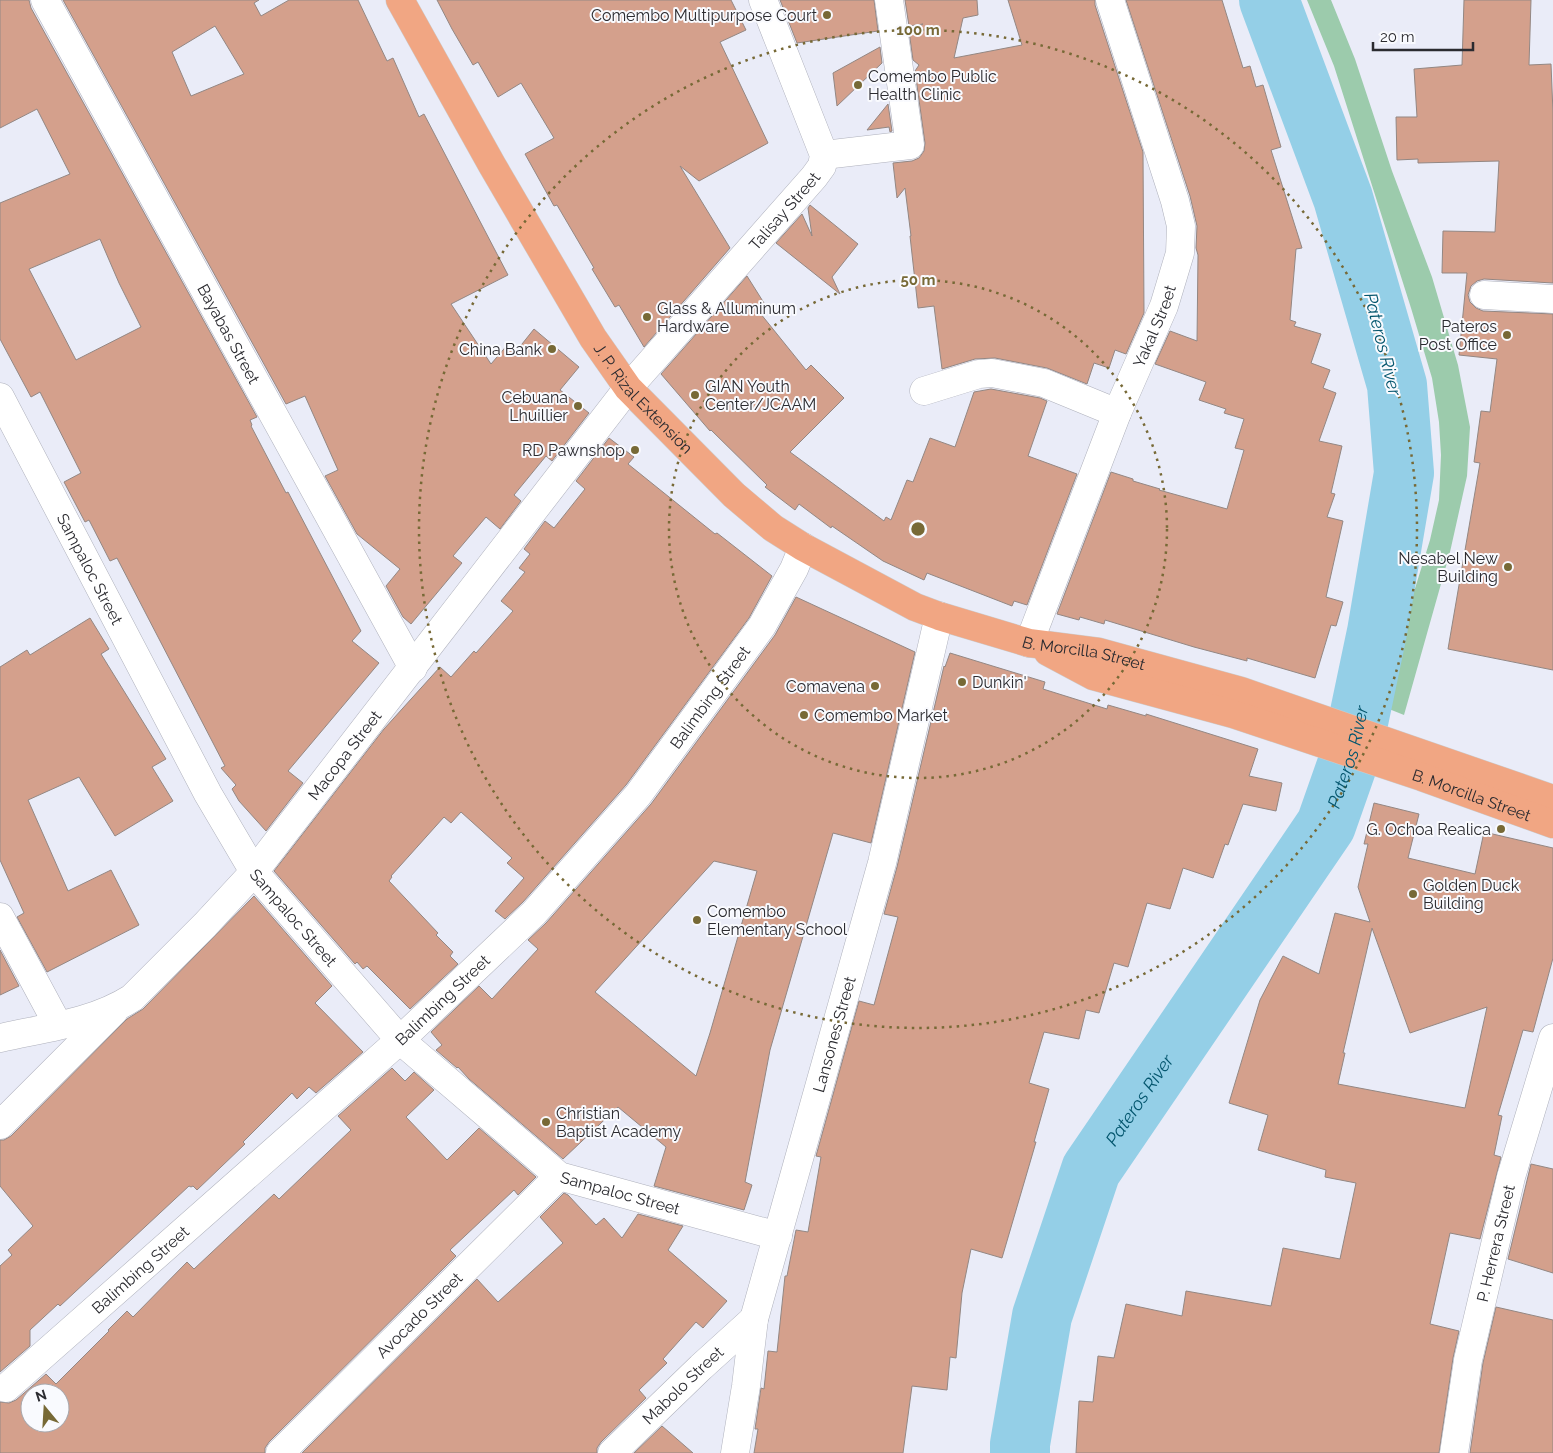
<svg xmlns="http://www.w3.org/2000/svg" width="1553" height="1453" font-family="Raleway,sans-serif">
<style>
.green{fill:#9ccbac}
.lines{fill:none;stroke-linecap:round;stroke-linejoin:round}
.river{stroke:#94cfe7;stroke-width:60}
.building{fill:#d4a08c;stroke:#938783;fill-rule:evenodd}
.minor-casing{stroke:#afb1bc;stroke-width:29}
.major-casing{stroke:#cccccd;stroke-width:29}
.minor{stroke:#fff;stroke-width:28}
.major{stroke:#f1a683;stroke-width:28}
.ring{fill:none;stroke:#776936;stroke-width:2.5;stroke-dasharray:2.5 5}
.poi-dot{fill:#776936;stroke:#f9fafe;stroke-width:2}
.labels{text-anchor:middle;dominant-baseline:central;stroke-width:4;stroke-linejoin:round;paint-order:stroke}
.poi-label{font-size:16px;fill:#2b2b30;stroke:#f9fafe;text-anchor:end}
.street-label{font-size:16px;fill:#2b2b30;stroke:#f9fafe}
.water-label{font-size:18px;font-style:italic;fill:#04566e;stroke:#f9fafe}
.centre{fill:#776936;stroke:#f9fafe;stroke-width:2.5}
.ring-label{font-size:15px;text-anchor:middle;font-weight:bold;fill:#776936;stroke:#f9fafe;stroke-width:4;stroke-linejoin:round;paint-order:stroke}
</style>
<rect width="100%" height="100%" fill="#eaecf8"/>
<path class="green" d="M1307,0H1331L1355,59L1392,171L1432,277L1458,365L1470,427L1467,476L1450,552L1404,715L1379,705L1430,540L1439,500L1441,455L1439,422L1432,378L1411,308L1334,66Z"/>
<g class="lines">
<path class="river" id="s1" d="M1020,1453V1444L1042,1316L1091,1170L1326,825L1352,751L1377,632L1404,473L1397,385L1343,198L1269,0"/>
</g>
<g class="building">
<path d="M0,0H29L31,8L257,417L250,420L252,425L251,426L286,493L288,492L361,631L352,641L379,663L288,771L303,783L266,831L239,801L232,789L236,785L221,768L225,766L117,558L110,561L89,520L85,522L64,482L81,473L40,392L31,397L0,339V203L70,174L37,109L0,128ZM100,239L119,283L141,327L76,360L29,269Z"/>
<path d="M63,0H259L254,3L261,16L289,0H358L387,61L393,58L419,117L424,114L508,275L451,304L491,364L509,343L518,349L534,329L579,367L560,390L589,413L552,461L546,456L514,495L521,501L500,529L486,517L453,556L462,563L411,624L403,617L386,586L400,569L357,534L325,476L338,470L305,396L286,404ZM215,26L244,74L191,96L172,52Z"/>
<path d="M437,0H731L746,30L720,42L768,143L699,181L680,166L730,248L644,347L619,305L615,307L592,269L594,268L557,205L554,206L525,154L554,138L521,83L498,97L478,62L473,65L452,29Z"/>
<path d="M780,0H874L878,31L797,43Z"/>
<path d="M905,0H977L978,15L963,18L954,58L1022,45L1008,0H1095V5L1143,152L1144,313L1126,354L1115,350L1109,368L1094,363L1087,384L1047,368L995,358L975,359L942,369L934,306L918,308L910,236H911L905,188L897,198L893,163L912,161L919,158L924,151L925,143L915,71L919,65L913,60L909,31L923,24L909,26Z"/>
<path d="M1126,0H1222L1243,68L1250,66L1256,87L1263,85L1281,147L1271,150L1302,248L1296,249L1290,320L1296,322L1294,326L1321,334L1311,363L1330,370L1323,388L1336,393L1319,441L1342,446L1331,493L1335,494L1327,517L1343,521L1326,597L1343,602L1336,626L1331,625L1315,678L1247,658V661L1194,647L1105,620L1104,624L1080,617L1079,620L1057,614L1111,472L1133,479V481L1160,489L1159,490L1227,509L1244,450L1235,448L1244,419L1224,413L1226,409L1199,400L1206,382L1155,364L1170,331L1197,341L1198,255L1196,248L1197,226L1190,196Z"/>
<path d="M1464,0H1531L1529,65L1551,64L1553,113V283L1484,279L1477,281L1471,286L1468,295L1470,302L1476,308L1483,311L1553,314V670L1448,649L1480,463L1474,462L1481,411L1490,412L1497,359L1459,355L1467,273H1442L1443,231L1495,232L1499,161L1418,163V159L1397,160L1396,117H1417L1414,69L1462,65Z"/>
<path d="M880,47L882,63L837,106L833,73Z"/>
<path d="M888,104L892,131L890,132L889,127L867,130Z"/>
<path d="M810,205L858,244L832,277L840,294L776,243L802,214L812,236L808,208Z"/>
<path d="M747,276L764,303L756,308L806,370L811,365L844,398L790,452L884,521L886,517L891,520L907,480L913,482L930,438L955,447L974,392L991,389L1040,398L1047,401L1028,456L1077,474L1027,605L1014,601L1012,606L927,573L924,580L883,561L832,526L831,528L799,504L795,510L765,487L767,485L711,430L710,431L661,374Z"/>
<path d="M609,438L634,457L628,464L715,534L717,533L772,576L749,618L626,785L523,902L505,919L495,911L524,878L507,863L512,858L461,812L451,823L444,817L391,876L392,877L389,881L438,933L436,935L453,952L450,956L458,964L410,1009L367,966L363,969L357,962L355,964L274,871L384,729L440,667L451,677L474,651L476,653L513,611L501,601L525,572L519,568L530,554L524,549L545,521L554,528L585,489L576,481Z"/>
<path d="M796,597L915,652L871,843L833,833L770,1050L745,1182L752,1185L744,1210L654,1186L666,1147L618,1107L563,1159L469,1079L458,1067L457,1068L436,1050L442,1045L431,1032L479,986L492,999L538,949L528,940L546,923L651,804L775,635ZM714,861L757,871L710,1033L696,1076L595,992Z"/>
<path d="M90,618L109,649L101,654L166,759L152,767L173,801L115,836L79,777L28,800L68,891L111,870L139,925L47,972L17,917L24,913L0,860V667L27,650L30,655Z"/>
<path d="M950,653L1045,682L1043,689L1107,709L1108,705L1146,716V714L1258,749L1249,776L1282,783L1276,811L1243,804L1228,845L1225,844L1213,878L1183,868L1170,909L1147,903L1128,967L1114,963L1099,1013L1086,1010L1079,1039L1044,1032L1029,1083L1049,1089L1034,1142H1036L1002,1258L971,1249L962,1293L956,1358L950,1357L947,1390L912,1386L903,1453H754L758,1429H755L761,1388L764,1389L768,1351L777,1352L785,1276H787L796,1230L808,1232L821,1157L816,1156L859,1001L874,1005L898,917L884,914L897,867L944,666L945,667Z"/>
<path d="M1374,803L1419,814L1408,858L1475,874L1484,832L1553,848V958L1533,1032L1523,1030L1498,1115L1502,1116L1494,1155L1501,1157L1480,1239L1450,1233L1430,1324L1459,1331L1453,1358L1439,1453H1076L1079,1401L1093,1402L1098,1356L1114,1358L1126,1304L1182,1316L1186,1291L1271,1306L1283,1248L1340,1259L1356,1183L1325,1177L1326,1170L1258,1150L1268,1115L1229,1103L1260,1000L1283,956L1319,974L1335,913L1370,922L1358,887L1368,844H1364ZM1372,928L1410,1033L1487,1007L1465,1108L1338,1084L1345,1053H1343Z"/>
<path d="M254,896L332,986L315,1003L363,1052L316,1093L309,1087L297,1099L292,1093L243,1142L245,1144L197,1190L193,1186L191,1187L189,1186L60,1306L58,1304L30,1330V1346L0,1372V1266L12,1255L8,1250L33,1226L0,1186V1140H4L11,1136L127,1019L143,1009Z"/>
<path d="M0,950L19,986L0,995Z"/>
<path d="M392,1068L405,1081L414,1072L434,1090L406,1117L447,1160L479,1128L536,1177L518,1195L514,1190L450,1250L456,1256L269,1442L265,1448V1453H0V1402L9,1403L16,1400L46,1374L56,1384L109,1331L108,1330L127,1311L133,1317L187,1262L194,1269L274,1194L279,1199L351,1130L338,1116ZM30,1393H60V1423H30Z"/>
<path d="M1531,1164L1553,1169V1273L1508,1259Z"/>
<path d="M564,1193L568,1195L596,1225L604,1218L622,1238L638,1214L683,1226L668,1250L727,1301L703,1328L696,1322L663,1359L667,1363L639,1390L646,1398L601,1442L597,1448V1453H302L477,1279L498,1302L563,1243L540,1217Z"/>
<path d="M1496,1307L1553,1320V1453H1470L1483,1363Z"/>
<path d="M662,1426L693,1453H634Z"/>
</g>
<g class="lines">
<g class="minor-casing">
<g id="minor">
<path id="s2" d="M45,0L413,668"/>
<path d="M824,155L910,145L889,0"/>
<path d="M1484,295L1553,299"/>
<path d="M924,391L979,374L992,373L1044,383L1117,413"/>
<path id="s3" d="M0,397L208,794L254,872L400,1040L559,1176L778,1236"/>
<path id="s4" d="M1029,643L1117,413L1164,306L1180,253L1181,226L1175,201L1110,0"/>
<path d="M0,917L58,1025"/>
<path id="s5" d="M0,1038C44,1028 93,1023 132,998L205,925L254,872L628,388L814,177L822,166L824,155L763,0"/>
<path d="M0,1125L114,1011"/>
<path id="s6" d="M6,1388L400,1040L534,913L638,795L762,626L794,569L803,547"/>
<path id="s7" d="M280,1453L559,1176"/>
<path id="s8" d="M612,1453L701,1367L754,1319"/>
<path id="s9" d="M735,1453L746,1386L754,1319L882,863L939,616"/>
<path id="s10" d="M1454,1453L1468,1360L1511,1177L1553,1038"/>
</g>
</g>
<g class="major-casing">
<g id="major">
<path id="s11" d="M400,0L492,165L593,338L628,388L734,495L773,528L803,547L915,607L939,616L1029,643L1099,652L1241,691L1553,799"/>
<path id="s12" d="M1048,652L1093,676L1233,714L1422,777L1553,824"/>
</g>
</g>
<use href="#minor" class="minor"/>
<use href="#major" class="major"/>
</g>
<g class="ring">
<circle cx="918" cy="529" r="249"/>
<circle cx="918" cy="529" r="499"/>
</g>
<g class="poi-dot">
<circle cx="827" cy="15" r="5"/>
<circle cx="858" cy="85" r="5"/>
<circle cx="647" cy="317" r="5"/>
<circle cx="1507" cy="335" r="5"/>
<circle cx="552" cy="349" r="5"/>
<circle cx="695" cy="395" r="5"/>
<circle cx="578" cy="406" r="5"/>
<circle cx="635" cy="450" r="5"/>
<circle cx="1508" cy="567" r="5"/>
<circle cx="962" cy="682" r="5"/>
<circle cx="875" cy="686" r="5"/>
<circle cx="804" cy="715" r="5"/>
<circle cx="1501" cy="829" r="5"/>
<circle cx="1413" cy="894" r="5"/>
<circle cx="697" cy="920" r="5"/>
<circle cx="546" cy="1122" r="5"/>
</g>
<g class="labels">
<g class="poi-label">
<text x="817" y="15">Comembo Multipurpose Court</text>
<text x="868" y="76" text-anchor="start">Comembo Public<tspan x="868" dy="18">Health Clinic</tspan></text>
<text x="657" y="308" text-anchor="start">Glass &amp; Alluminum<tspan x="657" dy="18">Hardware</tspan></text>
<text x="1497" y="326">Pateros<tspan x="1497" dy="18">Post Office</tspan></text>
<text x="542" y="349">China Bank</text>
<text x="705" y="386" text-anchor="start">GIAN Youth<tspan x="705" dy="18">Center/JCAAM</tspan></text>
<text x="568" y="397">Cebuana<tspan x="568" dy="18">Lhuillier</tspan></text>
<text x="625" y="450">RD Pawnshop</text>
<text x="1498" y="558">Nesabel New<tspan x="1498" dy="18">Building</tspan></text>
<text x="972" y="682" text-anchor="start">Dunkin'</text>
<text x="865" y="686">Comavena</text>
<text x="814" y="715" text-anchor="start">Comembo Market</text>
<text x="1491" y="829">G. Ochoa Realica</text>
<text x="1423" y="885" text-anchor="start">Golden Duck<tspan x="1423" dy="18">Building</tspan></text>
<text x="707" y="911" text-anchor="start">Comembo<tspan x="707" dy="18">Elementary School</tspan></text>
<text x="556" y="1113" text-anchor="start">Christian<tspan x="556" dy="18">Baptist Academy</tspan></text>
</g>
<g class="street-label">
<text stroke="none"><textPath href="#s5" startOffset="1162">Talisay Street</textPath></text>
<text stroke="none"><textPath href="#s4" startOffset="341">Yakal Street</textPath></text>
<text stroke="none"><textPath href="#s2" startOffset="381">Bayabas Street</textPath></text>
<text stroke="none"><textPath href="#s11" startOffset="468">J. P. Rizal Extension</textPath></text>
<text stroke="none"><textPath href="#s3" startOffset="194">Sampaloc Street</textPath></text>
<text stroke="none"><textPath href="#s11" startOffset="990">B. Morcilla Street</textPath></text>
<text stroke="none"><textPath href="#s6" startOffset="989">Balimbing Street</textPath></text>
<text stroke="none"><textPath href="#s5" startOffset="462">Macopa Street</textPath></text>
<text stroke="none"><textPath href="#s12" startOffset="448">B. Morcilla Street</textPath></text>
<text stroke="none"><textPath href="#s3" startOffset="599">Sampaloc Street</textPath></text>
<text stroke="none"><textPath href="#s6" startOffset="584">Balimbing Street</textPath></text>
<text stroke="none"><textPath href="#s9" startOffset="431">Lansones Street</textPath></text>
<text stroke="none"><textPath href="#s3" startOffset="1034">Sampaloc Street</textPath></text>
<text stroke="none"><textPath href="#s10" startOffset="214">P. Herrera Street</textPath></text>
<text stroke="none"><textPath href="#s6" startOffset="179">Balimbing Street</textPath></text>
<text stroke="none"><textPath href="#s7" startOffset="196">Avocado Street</textPath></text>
<text stroke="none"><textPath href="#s8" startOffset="98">Mabolo Street</textPath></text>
</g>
<g class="water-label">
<text transform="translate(1383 344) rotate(76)">Pateros River</text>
<text stroke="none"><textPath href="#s1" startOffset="782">Pateros River</textPath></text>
<text stroke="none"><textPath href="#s1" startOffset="378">Pateros River</textPath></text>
</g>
</g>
<circle cx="918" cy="529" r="8" class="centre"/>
<g class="ring-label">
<text x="918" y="35">100 m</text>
<text x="918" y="285">50 m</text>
</g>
<g transform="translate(45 1408) rotate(342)"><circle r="24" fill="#f9fafe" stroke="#a7a7ac"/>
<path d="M0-4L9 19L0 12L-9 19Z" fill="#776936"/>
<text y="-8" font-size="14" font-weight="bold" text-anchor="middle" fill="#2b2b30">N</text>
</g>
<path d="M1373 42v8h100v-8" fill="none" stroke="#2b2b30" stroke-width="2.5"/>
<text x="1380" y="42" font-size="15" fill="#2b2b30" stroke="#f9fafe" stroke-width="4" paint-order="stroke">20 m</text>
</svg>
